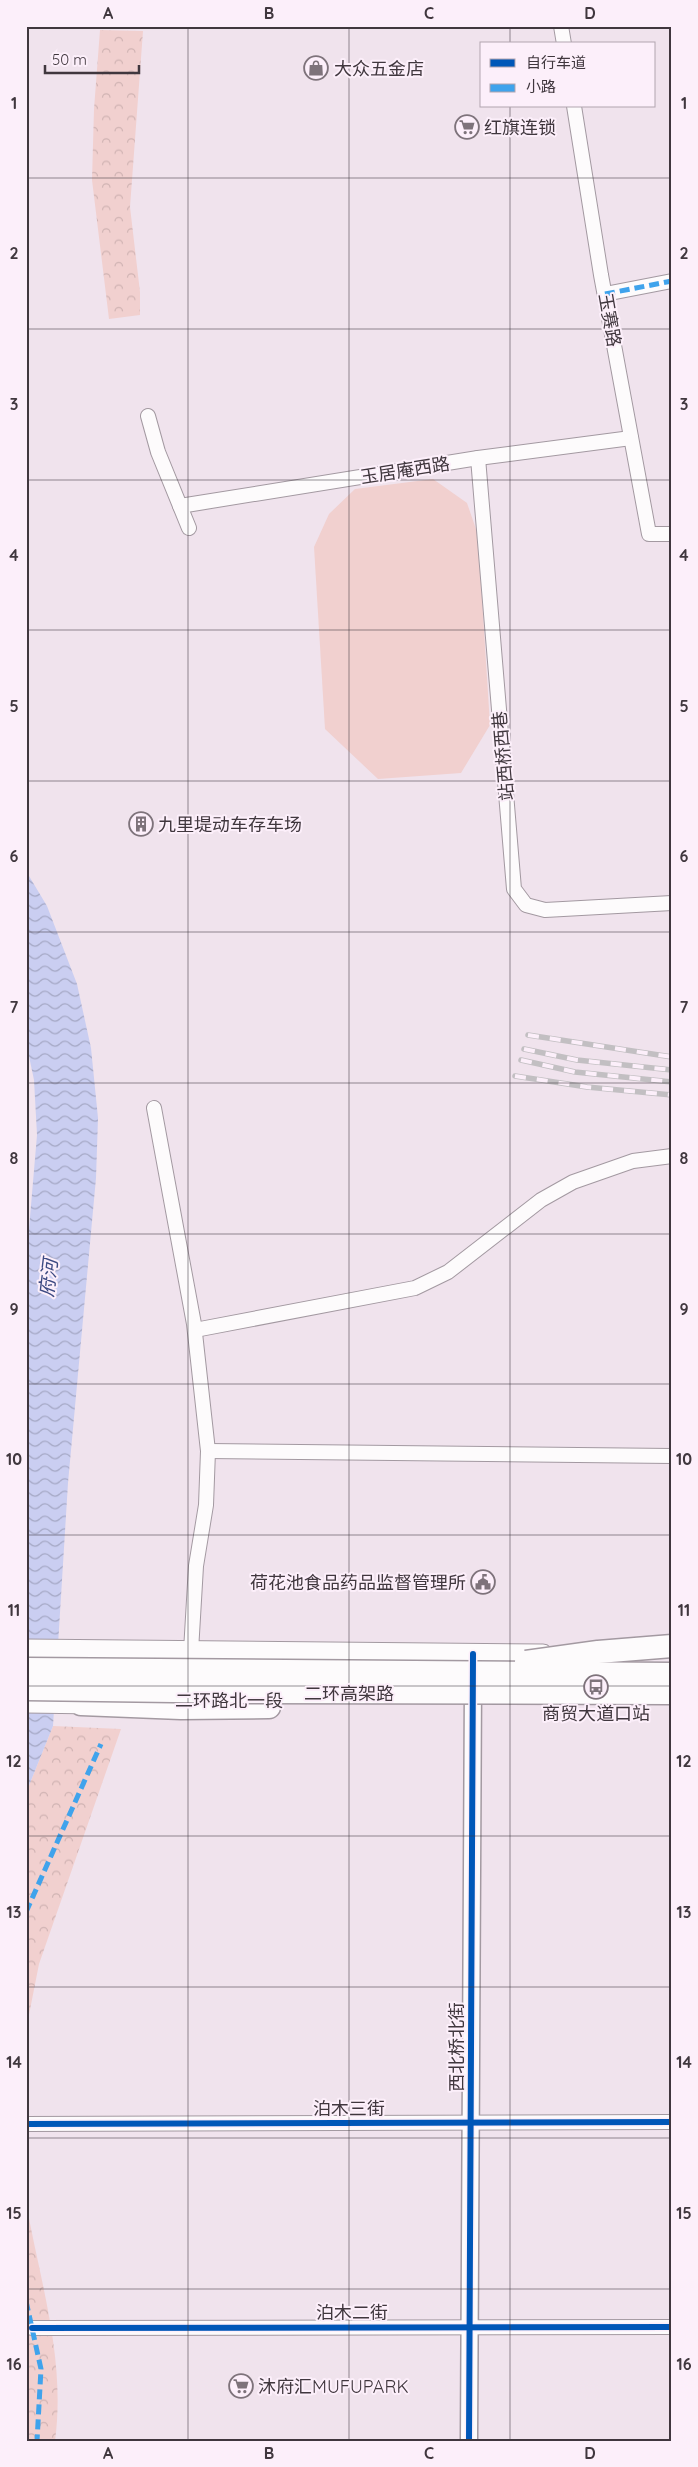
<svg xmlns="http://www.w3.org/2000/svg" width="698" height="2467" font-family="Quicksand,'Noto Sans SC',sans-serif">
<style>
.park{fill:url(#park-crowns)}
.pitch{fill:#f1d0cf}
.water{fill:url(#water-waves)}
.lines{fill:none;stroke-linecap:round;stroke-linejoin:round}
.minor-casing{stroke:#a399a1;stroke-width:16}
.tertiary-casing{stroke:#a399a1;stroke-width:19}
.secondary-casing{stroke:#a399a1;stroke-width:21}
.trunk-casing{stroke:#a399a1;stroke-width:25}
.minor{stroke:#fdfbfc;stroke-width:14}
.tertiary{stroke:#fdfbfc;stroke-width:16}
.secondary{stroke:#fdfbfc;stroke-width:19}
.trunk{stroke:#fdfbfc;stroke-width:22}
.rail-casing{stroke:#c2bfc2;stroke-width:5.5}
.rail{stroke:#fceffa;stroke-width:4;stroke-dasharray:11;stroke-linecap:butt}
.trunk-bridge-casing{stroke:#a399a1;stroke-width:25;stroke-linecap:butt}
.trunk-bridge{stroke:#fdfbfc;stroke-width:22}
.quiet{stroke:#3fa3ec;stroke-width:5;stroke-dasharray:10 5;stroke-linecap:butt}
.cycleway-casing{stroke:#fceffa;stroke-width:9}
.cycleway{stroke:#0057b8;stroke-width:6}
.grid{fill:none;stroke:#40373e;stroke-width:1;stroke-opacity:0.55}
.labels{text-anchor:middle;dominant-baseline:central;stroke-width:4;stroke-linejoin:round;paint-order:stroke}
.poi-label{font-size:18px;fill:#40373e;stroke:#fceffa;text-anchor:start}
.street-label{font-size:18px;fill:#40373e;stroke:#fceffa}
.water-label{font-size:19px;font-style:italic;fill:#3d4a82;stroke:#fceffa}
.neatline{fill:none;stroke:#40373e;stroke-width:2}
.grid-label{font-size:16px;text-anchor:middle;font-weight:bold;fill:#40373e}
</style>
<defs>
<pattern id="park-crowns" width="20" height="18" patternUnits="userSpaceOnUse" patternTransform="scale(1.25)"><rect width="20" height="18" fill="#f1d0cf"/><path d="M2 6a3 3 0 1 1 6 0M12 15a3 3 0 1 1 6 0" fill="none" stroke="#d0b3b3"/></pattern>
<pattern id="water-waves" width="16" height="10" patternUnits="userSpaceOnUse" patternTransform="scale(1.25)"><rect width="16" height="10" fill="#cacef1"/><path d="M0 5q4-4 8 0t8 0" fill="none" stroke="#a5a8c5"/></pattern>
</defs>
<rect width="100%" height="100%" fill="#f0e3ed"/>
<g class="park">
<path d="M100,30L143,31L130,207L140,292V315L109,319L92,180L94,109Z"/>
<path d="M53,1726L121,1729L39,1964L26,2030V1793Z"/>
<path d="M26,2202C40,2282 66,2359 55,2441H26Z"/>
</g>
<path class="pitch" d="M433,479L467,503L478,535L490,725L461,773L378,779L325,729L314,547L329,514L355,489Z"/>
<path class="water" d="M26,871L47,906L77,984L91,1048L98,1118L96,1178L68,1483L53,1726L26,1793V1264L37,1135L34,1080L26,1042Z"/>
<g class="lines">
<g class="minor-casing">
<g id="minor">
<path d="M561,26L564,44"/>
<path d="M574,106L601,275L649,534H672"/>
<path d="M605,294L672,281"/>
<path d="M148,416L158,452L189,528"/>
<path d="M478,458L514,889L526,905L545,910L672,903"/>
<path d="M180,506L478,458L631,438"/>
<path d="M154,1108L194,1324L208,1451L206,1505L196,1566L191,1651"/>
<path d="M195,1330L415,1288L448,1272L541,1200L573,1182L633,1161L672,1156"/>
<path d="M208,1451L672,1456"/>
<path d="M26,2124L672,2122"/>
<path d="M32,2328L672,2327"/>
</g>
</g>
<g class="tertiary-casing">
<path id="tertiary" d="M469,2441L473,1683"/>
</g>
<g class="secondary-casing">
<g id="secondary">
<path d="M26,1649L543,1654"/>
<path d="M26,1703L96,1704"/>
</g>
</g>
<g class="trunk-casing">
<path id="trunk" d="M81,1704L181,1708L269,1707"/>
</g>
<use href="#minor" class="minor"/>
<use href="#tertiary" class="tertiary"/>
<use href="#secondary" class="secondary"/>
<use href="#trunk" class="trunk"/>
<g class="rail-casing">
<g id="rail">
<path d="M528,1035L672,1057"/>
<path d="M524,1049L577,1060L672,1070"/>
<path d="M521,1060L575,1072L672,1082"/>
<path d="M515,1076L587,1087L672,1095"/>
</g>
</g>
<use href="#rail" class="rail"/>
<g class="trunk-bridge-casing">
<g id="trunk-bridge">
<path d="M526,1662L598,1652L672,1646"/>
<path d="M26,1669L672,1674"/>
<path d="M26,1689L247,1692L672,1693"/>
</g>
</g>
<use href="#trunk-bridge" class="trunk-bridge"/>
<g class="quiet">
<path d="M605,294L672,281"/>
<path d="M26,1912L101,1744"/>
<path d="M26,2301L41,2369L37,2441"/>
</g>
<g class="cycleway-casing">
<g id="cycleway">
<path d="M26,2124L672,2122"/>
<path d="M32,2328L672,2327"/>
<path d="M469,2441L473,1654"/>
</g>
</g>
<use href="#cycleway" class="cycleway"/>
</g>
<path class="grid" d="M188,26V2441M349,26V2441M510,26V44M510,106V2441M26,178H672M26,329H672M26,480H672M26,630H672M26,781H672M26,932H672M26,1083H672M26,1234H672M26,1384H672M26,1535H672M26,1686H672M26,1836H672M26,1987H672M26,2138H672M26,2289H672"/>
<defs>
<g id="shop-ring" transform="scale(1.25)"><circle r="9.5" fill="#fceffa" stroke="#7e737b" stroke-width="1.5"/><path d="M-5-2.5h2.3a2.7 3.5 0 0 1 5.4 0H5L5.5 6h-11ZM-1.5-2.5h3a1.5 2.3 0 0 0-3 0Z" fill="#7e737b"/></g>
<g id="supermarket-ring" transform="scale(1.25)"><circle r="9.5" fill="#fceffa" stroke="#7e737b" stroke-width="1.5"/><path d="M-6-5.5h2.5l.6 2H6L4.5 2H-2.5L-4.4-4H-6ZM-1.5 3.2a1.3 1.3 0 1 0 .1 0ZM3 3.2a1.3 1.3 0 1 0 .1 0Z" fill="#7e737b"/></g>
<g id="building-ring" transform="scale(1.25)"><circle r="9.5" fill="#fceffa" stroke="#7e737b" stroke-width="1.5"/><path d="M-4-6H4V6H1V3H-1V6H-4ZM-2.5-4.3h1.7v1.8h-1.7ZM.8-4.3h1.7v1.8H.8ZM-2.5-1h1.7V.8h-1.7ZM.8-1h1.7V.8H.8Z" fill="#7e737b"/></g>
<g id="civic-ring" transform="scale(1.25)"><circle r="9.5" fill="#fceffa" stroke="#7e737b" stroke-width="1.5"/><path d="M-.6-6.5H3V-4.5H.6V-3L4-1V1h2V6H-6V1h2V-1L-.6-3ZM-1.2 2.5V6h2.4V2.5Z" fill="#7e737b"/></g>
<g id="bus-ring" transform="scale(1.25)"><circle r="9.5" fill="#fceffa" stroke="#7e737b" stroke-width="1.5"/><path d="M-5-6H5V4H4V6H2V4H-2V6H-4V4H-5ZM-3.5-4V0h7V-4ZM-3.5 1.2v1.5H-2V1.2ZM2 1.2v1.5H3.5V1.2Z" fill="#7e737b"/></g>
</defs>
<g fill-rule="evenodd">
<use href="#shop-ring" x="316" y="68"/>
<use href="#supermarket-ring" x="467" y="127"/>
<use href="#building-ring" x="141" y="824"/>
<use href="#civic-ring" x="483" y="1582"/>
<use href="#bus-ring" x="596" y="1687"/>
<use href="#supermarket-ring" x="241" y="2386"/>
</g>
<g class="labels">
<g class="poi-label">
<text x="334" y="68">大众五金店</text>
<text x="484" y="127">红旗连锁</text>
<text x="158" y="824">九里堤动车存车场</text>
<text x="466" y="1582" text-anchor="end">荷花池食品药品监督管理所</text>
<text x="596" y="1713" text-anchor="middle">商贸大道口站</text>
<text x="258" y="2386">沐府汇MUFUPARK</text>
</g>
<g class="street-label">
<text transform="translate(610 320) rotate(80)">玉赛路</text>
<text transform="translate(405 470) rotate(-9)">玉居庵西路</text>
<text transform="translate(503 756) rotate(-95)">站西桥西巷</text>
<text x="349" y="1693">二环高架路</text>
<text x="229" y="1700">二环路北一段</text>
<text transform="translate(456 2047) rotate(-90)">西北桥北街</text>
<text x="349" y="2108">泊木三街</text>
<text x="352" y="2312">泊木二街</text>
</g>
<g class="water-label">
<text transform="translate(48 1278) rotate(-83)">府河</text>
</g>
</g>
<rect width="698" height="2467" fill="none" stroke="#fceffa" stroke-width="55"/>
<rect x="480" y="42" width="175" height="65" fill="#fceffa" stroke="#b1a5af"/>
<rect x="490" y="59" width="25" height="8" fill="#0057b8" stroke="#b1a5af"/>
<text x="526" y="68" font-size="15" fill="#40373e">自行车道</text>
<rect x="490" y="84" width="25" height="8" fill="#3fa3ec" stroke="#b1a5af"/>
<text x="526" y="92" font-size="15" fill="#40373e">小路</text>
<path d="M45 65v8h94v-8" fill="none" stroke="#40373e" stroke-width="2.5"/>
<text x="52" y="65" font-size="15" fill="#40373e" stroke="#fceffa" stroke-width="4" paint-order="stroke">50 m</text>
<rect x="28" y="28" width="642" height="2412" class="neatline"/>
<g class="grid-label">
<text x="108" y="19">A</text>
<text x="269" y="19">B</text>
<text x="429" y="19">C</text>
<text x="590" y="19">D</text>
<text x="14" y="109">1</text>
<text x="684" y="109">1</text>
<text x="14" y="259">2</text>
<text x="684" y="259">2</text>
<text x="14" y="410">3</text>
<text x="684" y="410">3</text>
<text x="14" y="561">4</text>
<text x="684" y="561">4</text>
<text x="14" y="712">5</text>
<text x="684" y="712">5</text>
<text x="14" y="862">6</text>
<text x="684" y="862">6</text>
<text x="14" y="1013">7</text>
<text x="684" y="1013">7</text>
<text x="14" y="1164">8</text>
<text x="684" y="1164">8</text>
<text x="14" y="1315">9</text>
<text x="684" y="1315">9</text>
<text x="14" y="1465">10</text>
<text x="684" y="1465">10</text>
<text x="14" y="1616">11</text>
<text x="684" y="1616">11</text>
<text x="14" y="1767">12</text>
<text x="684" y="1767">12</text>
<text x="14" y="1918">13</text>
<text x="684" y="1918">13</text>
<text x="14" y="2068">14</text>
<text x="684" y="2068">14</text>
<text x="14" y="2219">15</text>
<text x="684" y="2219">15</text>
<text x="14" y="2370">16</text>
<text x="684" y="2370">16</text>
<text x="108" y="2459">A</text>
<text x="269" y="2459">B</text>
<text x="429" y="2459">C</text>
<text x="590" y="2459">D</text>
</g>
</svg>
